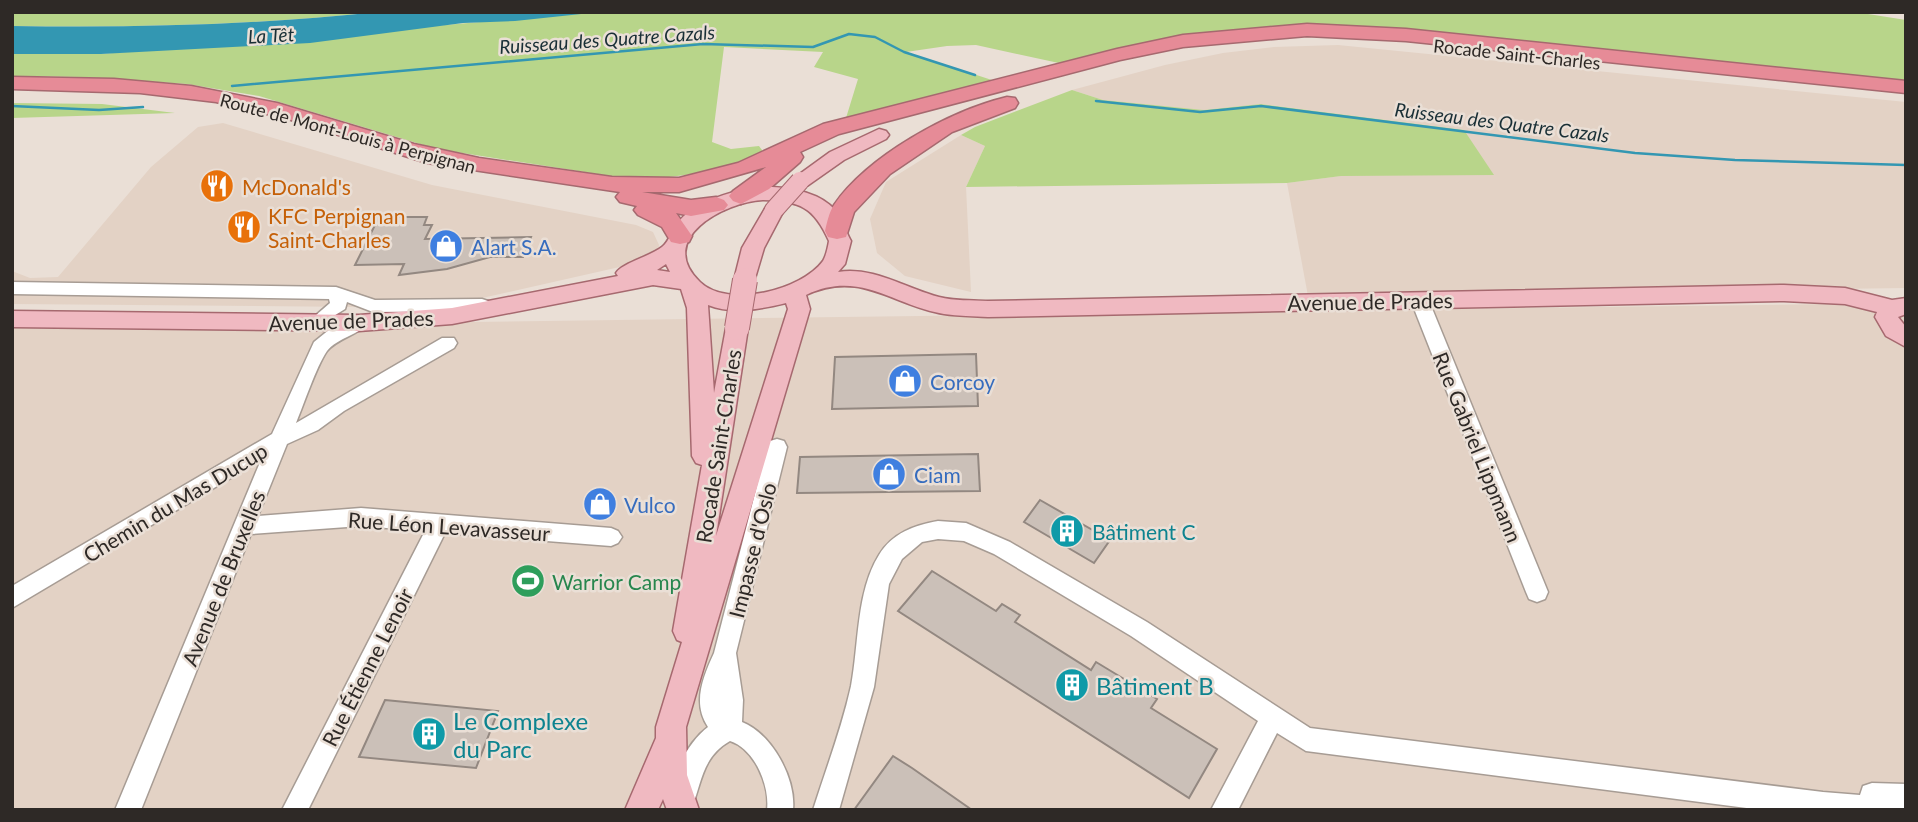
<svg xmlns="http://www.w3.org/2000/svg" width="1918" height="822" font-family="Lato,sans-serif">
<style>
.built{fill:#e3d2c5}
.green{fill:#b8d58a}
.water{fill:#3397b2}
.lines{fill:none;stroke-linecap:round;stroke-linejoin:round}
.stream{stroke:#3397b2;stroke-width:2.5}
.building{fill:#cbc0b8;stroke:#938881;stroke-width:2}
.minor-casing{stroke:#a79c94;stroke-width:3}
.major-casing{stroke:#a6696f;stroke-width:3}
.highway-casing{stroke:#a6696f;stroke-width:3}
.minor{fill:#fff;fill-rule:evenodd}
.major{fill:#f0b9c1;fill-rule:evenodd}
.highway{fill:#e68b97;fill-rule:evenodd}
.major-bridge-far1-casing{stroke:#a6696f;stroke-width:20;stroke-linecap:butt}
.major-bridge-casing{stroke:#a6696f;stroke-width:26;stroke-linecap:butt}
.major-bridge-far1{stroke:#f0b9c1;stroke-width:18}
.major-bridge{stroke:#f0b9c1;stroke-width:24}
.labels{text-anchor:middle;dominant-baseline:central;stroke-width:5;stroke-linejoin:round;paint-order:stroke}
.far-street-label{font-size:18px;fill:#2e2926;stroke:#eadfd6}
.far-water-label{font-size:19px;font-style:italic;fill:#192f36;stroke:#eadfd6}
.food-label{font-size:21px;fill:#c56008;stroke:#eadfd6;text-anchor:start}
.shop-label{font-size:21px;fill:#366cbe;stroke:#eadfd6;text-anchor:start}
.street-label{font-size:21px;fill:#2e2926;stroke:#eadfd6}
.culture-label{font-size:21px;fill:#0d838f;stroke:#eadfd6;text-anchor:start}
.leisure-label{font-size:21px;fill:#27864d;stroke:#eadfd6;text-anchor:start}
.near-culture-label{font-size:24px;fill:#0d838f;stroke:#eadfd6;text-anchor:start}
</style>
<rect width="100%" height="100%" fill="#eadfd6"/>
<g class="built">
<path d="M1338,45L1906,102V288L1308,296L1287,183L1341,176L1464,130L1262,104L1204,110L1103,100L1072,90L1165,65L1223,53L1274,47Z"/>
<path d="M223,123L432,185L636,225L653,232L659,245L658,251L624,266L482,298L455,301L360,307L12,304V271L30,278L58,277L151,167L198,127Z"/>
<path d="M961,135L985,146L966,187L971,292L905,276L877,253L870,219L886,182Z"/>
<path d="M1906,303V810H12V328Z"/>
</g>
<g class="green">
<path d="M12,12H378C256,25 135,28 12,26Z"/>
<path d="M600,12L1868,14L1906,20V82L1305,25L1196,33L1148,42L1068,65L976,45L947,46L906,52L1001,83L846,118L858,79L814,67L823,52L724,47L712,142L731,149L759,146L765,154L717,171L661,178H623L437,149L259,96L187,84L82,77L12,76V54H101Z"/>
<path d="M1072,90L1103,100L1204,110L1261,104L1464,130L1494,175L1341,176L1287,183L966,187L985,146L961,135L975,127Z"/>
<path d="M12,103L102,104L175,113L12,118Z"/>
</g>
<path class="water" d="M378,12H600L515,21L463,23L310,43L101,54H12V26C135,28 256,25 378,12Z"/>
<g class="lines">
<g class="stream">
<path d="M232,86L703,44L813,47L849,34L875,37L904,52L975,75"/>
<path d="M1096,101L1200,112L1261,106L1635,153L1735,160L1906,165"/>
<path d="M12,106L99,110L143,107"/>
</g>
</g>
<g class="building">
<path d="M379,217H427L424,225H432L425,239L531,237L523,257H490L447,269L399,275L404,264L355,265Z"/>
<path d="M976,354L978,406L832,409L835,357Z"/>
<path d="M978,454L980,491L797,493L800,457Z"/>
<path d="M1040,500L1110,540L1094,563L1024,522Z"/>
<path d="M932,571L996,611L1002,604L1020,615L1015,622L1091,670L1096,662L1157,699L1151,708L1217,749L1189,798L898,611Z"/>
<path d="M385,700L498,711L476,768L359,757Z"/>
<path d="M893,756L912,768L972,810H854Z"/>
</g>
<g class="lines">
<g class="minor-casing">
<g id="minor">
<path d="M12,282L336,287L375,300L482,299L488,301L491,305L488,309L482,311L373,312L347,302L345,309L324,322L318,321L315,316L330,303L329,299L12,294Z"/>
<path d="M1420,295L1426,297L1429,301L1548,592L1545,599L1537,602L1529,599L1526,592L1411,301L1414,297Z"/>
<path d="M359,317L365,318L368,323C361,334 337,338 327,351C316,367 304,404 296,423L442,338H454L457,343L454,348L344,411L318,430L287,444L258,516L361,508L611,528L618,531L622,537L618,543L611,546L445,533L308,810H282L425,531L361,526L251,534L141,810H115L261,460L12,608V586L272,434L314,342L335,325Z"/>
<path d="M777,439L784,441L787,447L736,653L743,700L742,722C772,734 796,778 793,810H767C770,786 755,749 730,741C702,757 702,782 691,810H673C663,785 688,742 708,727C692,703 703,677 714,653L767,447L770,441Z"/>
<path d="M938,521L966,523L1010,542L1147,622L1310,728L1823,792L1860,795L1863,786L1872,783L1906,784V810H1762L1306,751L1277,733L1238,810H1211L1258,721L1131,636L994,554L964,541L938,539L922,542L902,559L889,584L874,687L839,810H813C826,769 842,727 851,686C859,644 856,592 879,555C892,533 915,525 938,521Z"/>
</g>
</g>
<g class="major-casing">
<g id="major">
<path d="M879,129L886,131L889,135L886,139L844,160L807,186H793L790,181L830,152Z"/>
<path d="M753,187C780,186 817,189 836,211C842,219 846,232 851,241L845,264L838,272C873,266 905,288 939,297C954,301 972,300 988,301L1784,285L1845,288L1892,300L1906,298V314L1898,317L1906,327V347L1886,336L1875,317L1877,312L1845,304L1784,301L988,317C974,316 958,316 944,314C893,306 861,269 806,295L810,309L686,727L687,775L699,810H667L663,799L658,810H625L656,738V727L682,642L677,640L673,631L702,465L696,463L692,456L687,308L681,289L653,285L452,324L359,331L12,327V311L359,315L452,308L618,276L616,273C622,263 651,256 662,247C670,241 672,228 680,220C698,201 728,193 753,187ZM763,200C800,201 814,207 829,241C828,247 826,256 823,261C802,290 728,309 700,282C655,239 724,202 763,200ZM666,264L670,272L657,270ZM786,303L788,309L716,536L748,328L745,322L737,320L729,322L726,328L714,393L708,305C733,315 761,309 786,303Z"/>
<path d="M774,203L781,205L784,210L764,248L753,285L745,288L737,285L734,280L742,248L767,205Z"/>
</g>
</g>
<g class="highway-casing">
<g id="highway">
<path d="M1307,24L1406,29L1906,81V93L1406,41L1307,36L1183,47L1120,60L839,134L800,152L803,157L800,162L769,189L741,204L733,201L729,196L733,191L766,167L679,192H642L691,200L716,197L724,200L728,205L724,210L691,216L676,213L692,236L689,242L680,244L671,242L662,227L638,215L634,210L637,206L620,202L616,197L620,192L427,163L288,119L216,102L140,93L12,89V77L114,79L191,86L277,103L414,144L479,158L612,177L679,178L738,163L823,124L1117,49L1183,35Z"/>
<path d="M1007,97L1015,98L1018,103L1015,108L952,132L890,174L854,212L846,237L837,239L828,237L825,231C827,223 829,212 834,205C868,156 949,111 1007,97Z"/>
</g>
</g>
<use href="#minor" class="minor"/>
<use href="#major" class="major"/>
<use href="#highway" class="highway"/>
<g class="major-bridge-far1-casing">
<path id="major-bridge-far1" d="M774,210L800,181"/>
</g>
<g class="major-bridge-casing">
<path id="major-bridge" d="M737,328L745,280"/>
</g>
<use href="#major-bridge-far1" class="major-bridge-far1"/>
<use href="#major-bridge" class="major-bridge"/>
</g>
<defs>
<g id="restaurant-disc" transform="scale(1.75)"><circle r="9.5" fill="#e8710a" stroke="#eadfd6"/><path d="M-5-6h1v4h1v-4h1v4h1v-4h1v5L-1.5 .5V6h-2V.5L-5-1ZM5-6V6H3V1.5H1.5Q1.5-4 5-6Z" fill="#fff"/></g>
<g id="shop-disc" transform="scale(1.75)"><circle r="9.5" fill="#3f7fe0" stroke="#eadfd6"/><path d="M-5-2.5h2.3a2.7 3.5 0 0 1 5.4 0H5L5.5 6h-11ZM-1.5-2.5h3a1.5 2.3 0 0 0-3 0Z" fill="#fff"/></g>
<g id="building-disc" transform="scale(1.75)"><circle r="9.5" fill="#0f9aa8" stroke="#eadfd6"/><path d="M-4-6H4V6H1V3H-1V6H-4ZM-2.5-4.3h1.7v1.8h-1.7ZM.8-4.3h1.7v1.8H.8ZM-2.5-1h1.7V.8h-1.7ZM.8-1h1.7V.8H.8Z" fill="#fff"/></g>
<g id="stadium-disc" transform="scale(1.75)"><circle r="9.5" fill="#2e9e5b" stroke="#eadfd6"/><path d="M0-5a6.5 5 0 1 0 0 10a6.5 5 0 1 0 0-10ZM-3.5-1.8h7v3.6h-7Z" fill="#fff"/></g>
</defs>
<g fill-rule="evenodd">
<use href="#restaurant-disc" x="217" y="186"/>
<use href="#restaurant-disc" x="244" y="227"/>
<use href="#shop-disc" x="446" y="246"/>
<use href="#shop-disc" x="905" y="381"/>
<use href="#shop-disc" x="889" y="474"/>
<use href="#shop-disc" x="600" y="504"/>
<use href="#building-disc" x="1067" y="531"/>
<use href="#stadium-disc" x="528" y="581"/>
<use href="#building-disc" x="1072" y="685"/>
<use href="#building-disc" x="429" y="734"/>
</g>
<g class="labels">
<g class="far-street-label">
<text transform="translate(1517 54) rotate(6)">Rocade Saint-Charles</text>
<text transform="translate(348 133) rotate(15)">Route de Mont-Louis à Perpignan</text>
</g>
<g class="far-water-label">
<text transform="translate(271 35) rotate(-3)">La Têt</text>
<text transform="translate(607 39) rotate(-4)">Ruisseau des Quatre Cazals</text>
<text transform="translate(1502 122) rotate(7)">Ruisseau des Quatre Cazals</text>
</g>
<g class="food-label">
<text x="242" y="186">McDonald's</text>
<text x="268" y="215">KFC Perpignan<tspan x="268" dy="24">Saint-Charles</tspan></text>
</g>
<g class="shop-label">
<text x="471" y="246">Alart S.A.</text>
<text x="930" y="381">Corcoy</text>
<text x="914" y="474">Ciam</text>
<text x="624" y="504">Vulco</text>
</g>
<g class="street-label">
<text transform="translate(1370 301) rotate(-1)">Avenue de Prades</text>
<text transform="translate(351 320) rotate(-2)">Avenue de Prades</text>
<text transform="translate(718 446) rotate(-81)">Rocade Saint-Charles</text>
<text transform="translate(1478 447) rotate(68)">Rue Gabriel Lippmann</text>
<text transform="translate(175 502) rotate(-31)">Chemin du Mas Ducup</text>
<text transform="translate(449 526) rotate(4)">Rue Léon Levavasseur</text>
<text transform="translate(752 550) rotate(-76)">Impasse d'Oslo</text>
<text transform="translate(223 578) rotate(-68)">Avenue de Bruxelles</text>
<text transform="translate(367 667) rotate(-63)">Rue Étienne Lenoir</text>
</g>
<g class="culture-label">
<text x="1092" y="531">Bâtiment C</text>
</g>
<g class="leisure-label">
<text x="552" y="581">Warrior Camp</text>
</g>
<g class="near-culture-label">
<text x="1096" y="685">Bâtiment B</text>
<text x="453" y="720">Le Complexe<tspan x="453" dy="28">du Parc</tspan></text>
</g>
</g>
<rect width="1918" height="822" fill="none" stroke="#2e2926" stroke-width="28"/>
</svg>
